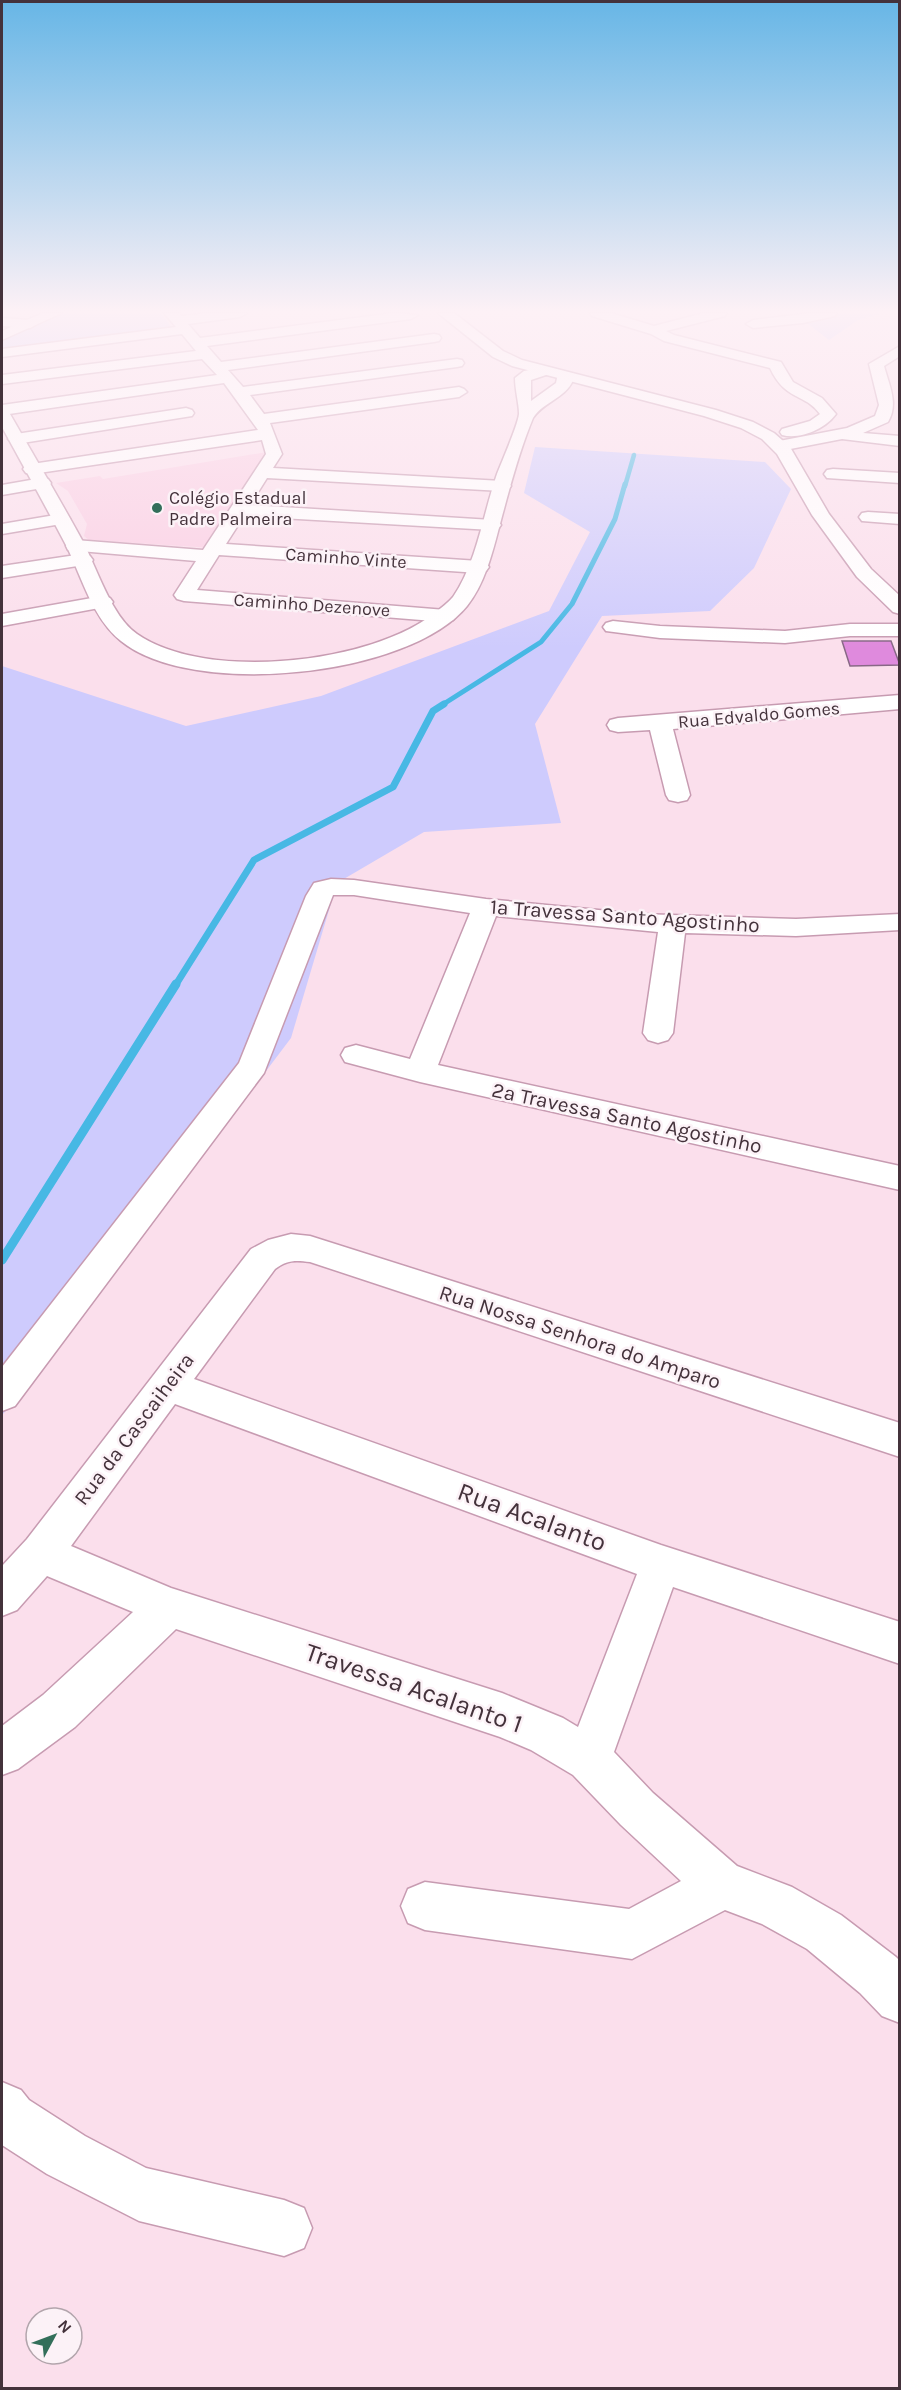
<svg xmlns="http://www.w3.org/2000/svg" width="901" height="2390" font-family="Karla,sans-serif">
<style>
.built{fill:#facee3}
.green{fill:#cecbfd}
.lines{fill:none;stroke-linecap:round;stroke-linejoin:round}
.stream-far3{stroke:#47b8e4;stroke-width:4.5}
.stream-far2{stroke:#47b8e4;stroke-width:5}
.stream-far1{stroke:#47b8e4;stroke-width:7}
.stream{stroke:#47b8e4;stroke-width:9}
.building{fill:#df8add;stroke:#886886;stroke-width:1.5}
.minor-casing{stroke:#c79bb1;stroke-width:3}
.tertiary-casing{stroke:#c79bb1;stroke-width:3}
.secondary-casing{stroke:#c79bb1;stroke-width:3}
.minor{fill:#fff;fill-rule:evenodd}
.tertiary{fill:#fff;fill-rule:evenodd}
.secondary{fill:#fff;fill-rule:evenodd}
.poi-dot{fill:#336f5a;stroke:#fcf2f7;stroke-width:2}
.labels{text-anchor:middle;dominant-baseline:central;stroke-width:5;stroke-linejoin:round;paint-order:stroke}
.far-poi-label{font-size:18px;fill:#44323b;stroke:#fcf2f7;text-anchor:start}
.far-street-label{font-size:18px;fill:#44323b;stroke:#fcf2f7}
.street-label{font-size:21px;fill:#44323b;stroke:#fcf2f7}
.near-street-label{font-size:26px;fill:#44323b;stroke:#fcf2f7}
</style>
<rect width="100%" height="100%" fill="#fbdfec"/>
<path class="built" d="M273,451L212,548L89,540L84,536L87,524L68,491L56,483L100,476L103,479Z"/>
<g class="green">
<path d="M65,313H161L174,331L2,351V340Z"/>
<path d="M794,313H883L858,320L829,340Z"/>
<path d="M535,447L765,462L791,489L754,568L710,611L602,616L535,724L561,823L424,832L337,883L291,1038L21,1395L2,1415V666L186,726L321,696L549,611L590,532L524,493Z"/>
</g>
<g class="lines">
<path class="stream-far3" d="M625,486L634,455"/>
<path class="stream-far2" d="M442,705L541,642L572,604L615,519L625,484"/>
<path class="stream-far1" d="M175,986L254,860L393,787L433,711L444,704"/>
<path class="stream" d="M2,1260L176,984"/>
</g>
<path class="building" d="M842,641H891L900,665L850,666Z"/>
<g class="lines">
<g class="minor-casing">
<g id="minor">
<path d="M164,313H179L182,316L208,313H247L240,317L188,324L200,338L394,313L418,315L411,319L207,346L221,362L434,334L439,335L441,338L439,341L434,342L228,370L243,387L457,359L462,360L464,363L462,366L457,367L250,395L264,414L459,387L464,389L467,392L459,397L270,423L282,454L273,468L502,481L508,482L511,486L508,490L502,491L267,478L250,505L492,520L498,521L501,525L498,529L492,530L244,516L226,544L479,561L486,563L489,567L486,571L479,573L219,555L197,590L446,610L453,612L456,616L453,620L446,622L184,601L177,599L174,595L196,561L68,550L66,546L68,542L75,540L203,550L266,454L262,440L32,474L26,473L23,469L26,465L32,464L258,430L224,383L2,415V405L217,375L202,359L2,384V375L196,351L182,334L2,357V349L176,327Z"/>
<path d="M590,313H611L654,326L704,313H727L725,316L666,331L674,335L781,362L793,382L822,398L836,414C825,429 800,440 782,435L780,432L782,429L810,421L820,414C805,393 785,401 770,368L664,341L651,334L592,316Z"/>
<path d="M811,313H837L835,316L803,323L753,328L746,324L753,320Z"/>
<path d="M2,318L30,320L37,324L30,328L2,326Z"/>
<path d="M900,346V356L884,366C889,385 899,404 888,422L863,433L900,436V446L842,439L780,451L774,450L772,446L774,442L847,428L875,416L879,405L869,364Z"/>
<path d="M186,408L192,410L194,413L192,416L16,444L8,439L16,434Z"/>
<path d="M833,469L900,473V483L827,478L824,474L827,470Z"/>
<path d="M42,478L48,479L51,483L48,487L2,495V485Z"/>
<path d="M868,512L900,514V524L862,521L859,517L862,513Z"/>
<path d="M61,514L67,515L70,519L67,523L2,534V524Z"/>
<path d="M83,554L90,556L93,560L90,564L2,578V566Z"/>
<path d="M103,596L110,598L113,602L110,606L2,626V614Z"/>
<path d="M613,621L660,626L785,631L850,624H900V636H850L785,643L660,638L606,631L603,627L606,623Z"/>
<path d="M900,695V709L673,729L690,795L687,800L678,802L669,800L666,795L650,730L618,732L610,730L607,725L610,720L618,718Z"/>
<path d="M331,879L354,880L486,899L640,914L796,919L900,914V930L796,936L685,933L673,1033L668,1040L658,1043L648,1040L643,1033L658,932L496,916L438,1065L900,1166V1190L420,1082L345,1062L341,1055L345,1048L356,1045L410,1059L470,913L354,895H333L264,1073L15,1406L2,1411V1367L239,1063L306,896L314,883Z"/>
<path d="M291,1234L310,1236L900,1423V1457L310,1262C295,1260 287,1260 275,1269L194,1379L661,1545L900,1622V1664L673,1587L614,1752L653,1793L737,1866L792,1887L841,1915L896,1957L900,1961V2023L882,2016L860,1993L807,1949L762,1924L725,1910L632,1959L425,1930L408,1923L401,1906L408,1889L425,1882L629,1909L681,1881L621,1825L573,1775L531,1750L500,1737L176,1629L75,1727L18,1769L2,1775V1726L43,1695L133,1612L47,1576L17,1610L2,1616V1566L27,1539L251,1249L268,1240ZM175,1404L637,1574L578,1727L563,1718L502,1693L171,1588L71,1546Z"/>
<path d="M2,2082L21,2090L29,2100L85,2136L146,2168L284,2200L304,2208L312,2228L304,2248L284,2256L139,2221L47,2174L2,2145Z"/>
</g>
</g>
<g class="tertiary-casing">
<g id="tertiary">
<path d="M43,313H62L2,340V331Z"/>
<path d="M544,367L551,371L549,374L531,380V401L556,383L558,373H568L573,380C566,398 543,402 533,418C521,447 512,479 504,509C495,541 488,580 467,606C409,677 192,699 121,641C93,619 82,578 67,547C46,507 24,467 2,427V409L10,414C34,456 59,498 82,540C97,568 111,616 137,634C206,682 372,664 436,612C441,608 448,603 453,597C477,562 483,514 497,474C502,461 518,425 519,414C519,404 515,390 515,378L524,371Z"/>
</g>
</g>
<g class="secondary-casing">
<path id="secondary" d="M438,313H454L503,351L522,360L716,410L753,422L774,433L790,447L829,514L871,569L900,596V614L893,612L857,577L812,515L777,454L762,439L741,428L704,416L512,366L493,357Z"/>
</g>
<use href="#minor" class="minor"/>
<use href="#tertiary" class="tertiary"/>
<use href="#secondary" class="secondary"/>
</g>
<linearGradient id="sky" x2="0" y2="1"><stop stop-color="#67b6e6"/><stop offset="0.48" stop-color="#fdf1f6"/><stop offset="1" stop-color="#fdf1f6" stop-opacity="0"/></linearGradient>
<rect width="901" height="648" fill="url(#sky)"/>
<circle class="poi-dot" cx="157" cy="508" r="6"/>
<g class="labels">
<g class="far-poi-label">
<text x="169" y="498">Colégio Estadual<tspan x="169" dy="21">Padre Palmeira</tspan></text>
</g>
<g class="far-street-label">
<text transform="translate(346 558) rotate(4)">Caminho Vinte</text>
<text transform="translate(312 605) rotate(4)">Caminho Dezenove</text>
<text transform="translate(759 715) rotate(-5)">Rua Edvaldo Gomes</text>
</g>
<g class="street-label">
<text transform="translate(625 916) rotate(4)">1ª Travessa Santo Agostinho</text>
<text transform="translate(627 1118) rotate(12)">2ª Travessa Santo Agostinho</text>
<text transform="translate(580 1337) rotate(18)">Rua Nossa Senhora do Amparo</text>
<text transform="translate(134 1429) rotate(-53)">Rua da Cascaiheira</text>
</g>
<g class="near-street-label">
<text transform="translate(532 1517) rotate(20)">Rua Acalanto</text>
<text transform="translate(414 1688) rotate(19)">Travessa Acalanto 1</text>
</g>
</g>
<rect width="901" height="2390" fill="none" stroke="#44323b" stroke-width="6"/>
<g transform="translate(54 2336) rotate(49)"><circle r="28" fill="#fcf2f7" stroke="#b2a5ac" stroke-width="1.5"/>
<path d="M0-4.5L10 22L0 15L-10 22Z" fill="#336f5a"/>
<text y="-9" font-size="16" font-weight="bold" text-anchor="middle" fill="#44323b">N</text>
</g>
</svg>
